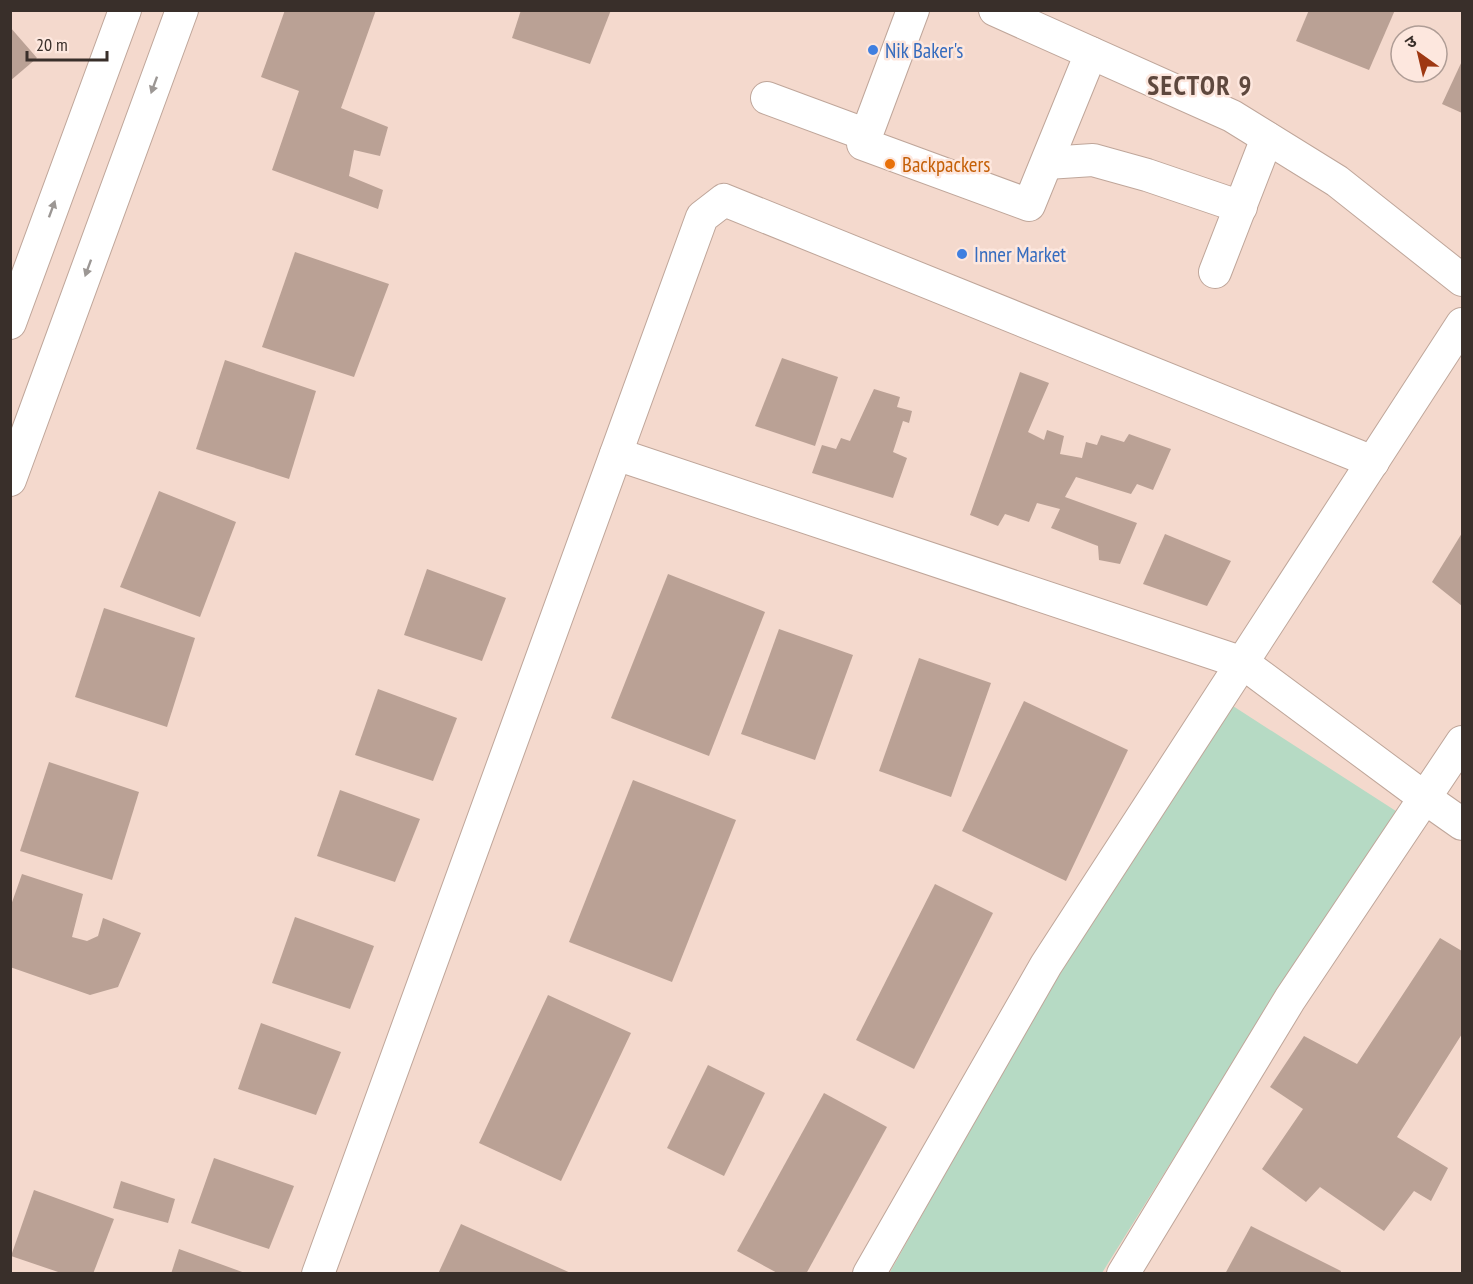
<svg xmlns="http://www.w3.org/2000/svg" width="1473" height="1284" font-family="'PT Sans Narrow','Noto Sans Devanagari',sans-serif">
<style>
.green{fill:#b6dac4}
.building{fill:#baa195}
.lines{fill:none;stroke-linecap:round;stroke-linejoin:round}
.minor-casing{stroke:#bfa69a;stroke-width:34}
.minor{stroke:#fff;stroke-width:32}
.oneway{fill:#9c9794}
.shop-dot{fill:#3f7fe0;stroke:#fde7de;stroke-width:2}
.food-dot{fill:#e8710a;stroke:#fde7de;stroke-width:2}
.labels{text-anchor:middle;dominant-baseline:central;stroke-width:5;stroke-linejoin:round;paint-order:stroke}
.shop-label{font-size:21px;fill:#366cbe;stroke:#fde7de;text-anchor:start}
.food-label{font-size:21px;fill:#c56008;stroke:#fde7de;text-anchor:start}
.district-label{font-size:27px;font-weight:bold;letter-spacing:1.5px;fill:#5e483e;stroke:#fde7de}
</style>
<rect width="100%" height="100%" fill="#f4d9cd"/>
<path class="green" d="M1233,706L1399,813L1271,1002L1102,1273L889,1274L1061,966Z"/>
<g class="building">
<path d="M285,10H376L341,108L388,127L380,156L354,150L349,176L383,190L378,209L272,170L299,91L261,77Z"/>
<path d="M521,10H611L590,64L512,38Z"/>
<path d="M1309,10H1395L1369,70L1296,41Z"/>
<path d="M10,27L37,58L10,81Z"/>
<path d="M1462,61V113L1442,104Z"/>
<path d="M295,252L389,284L354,377L262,347Z"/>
<path d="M782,358L838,377L815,446L755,426Z"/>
<path d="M225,360L316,391L289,479L196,449Z"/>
<path d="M1020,372L1049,383L1028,432L1044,440L1047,430L1064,436L1060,454L1082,458L1086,442L1097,445L1101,435L1124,442L1129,434L1171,449L1153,490L1137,484L1131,494L1076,477L1065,497L1137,523L1120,564L1099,560L1098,546L1051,528L1060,509L1037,503L1029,522L1005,514L998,526L970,515Z"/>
<path d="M874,389L900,397L897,407L912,411L909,423L903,421L893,452L907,458L893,498L812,473L822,445L836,449L841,438L850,441Z"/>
<path d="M159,491L236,522L200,617L120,587Z"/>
<path d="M1462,533V606L1432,582Z"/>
<path d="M1165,534L1231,561L1207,606L1143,584Z"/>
<path d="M427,569L506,598L482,661L404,635Z"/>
<path d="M668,574L765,612L709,756L611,718Z"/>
<path d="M104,608L195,638L167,727L75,697Z"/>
<path d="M779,629L853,655L815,760L741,734Z"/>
<path d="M919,658L991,683L951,797L879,771Z"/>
<path d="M378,689L457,718L433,781L355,755Z"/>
<path d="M1024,701L1128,750L1066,881L962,831Z"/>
<path d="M49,762L139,792L112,880L20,851Z"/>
<path d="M633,780L736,820L672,982L569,942Z"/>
<path d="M340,790L420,819L395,882L317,856Z"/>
<path d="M22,874L83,894L72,937L87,941L98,936L103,918L141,933L118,987L90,995L10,967V908Z"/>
<path d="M935,884L993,913L914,1069L856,1040Z"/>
<path d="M295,917L374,946L350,1009L272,983Z"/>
<path d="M1440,938L1462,951V1034L1397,1137L1448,1168L1431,1201L1414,1191L1384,1231L1320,1187L1306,1202L1262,1169L1303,1109L1270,1087L1304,1036L1357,1064Z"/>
<path d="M548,995L631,1033L561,1181L479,1143Z"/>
<path d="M261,1023L341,1052L316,1115L238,1089Z"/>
<path d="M708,1065L765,1093L724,1176L667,1148Z"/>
<path d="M824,1093L887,1127L806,1274H779L737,1251Z"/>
<path d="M214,1158L294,1186L269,1249L191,1223Z"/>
<path d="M121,1181L175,1199L168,1223L113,1208Z"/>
<path d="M34,1190L114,1219L93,1274H64L11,1256Z"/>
<path d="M461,1224L573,1274H438Z"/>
<path d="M1251,1226L1341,1271L1340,1274H1225Z"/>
<path d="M179,1249L245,1273V1274H171Z"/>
</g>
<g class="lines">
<g class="minor-casing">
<g id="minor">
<path d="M913,10L863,144L1029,205L1091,53"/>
<path d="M995,10L1232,116L1337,181L1462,280"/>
<path d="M767,98L867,135"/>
<path d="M1047,163L1093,160L1147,175L1241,207"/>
<path d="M1215,272L1267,138"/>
<path d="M10,323L125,10"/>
<path d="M616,454L1243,663L1425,798L1462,824"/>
<path d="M10,480L182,10"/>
<path d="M318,1274L702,217L724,200L1373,462"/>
<path d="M869,1274L1046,965L1462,324"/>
<path d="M1123,1274L1290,999L1462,742"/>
</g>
</g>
<use href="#minor" class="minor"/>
</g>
<defs><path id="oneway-solid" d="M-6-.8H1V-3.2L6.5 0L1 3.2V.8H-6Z" transform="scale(1.5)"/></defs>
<g class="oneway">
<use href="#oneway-solid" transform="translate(154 85) rotate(110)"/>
<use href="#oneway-solid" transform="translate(52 209) rotate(-70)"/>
<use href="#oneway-solid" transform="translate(88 268) rotate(110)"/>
</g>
<g class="shop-dot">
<circle cx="873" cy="50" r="6"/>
<circle cx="962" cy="254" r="6"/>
</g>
<circle class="food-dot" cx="890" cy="164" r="6"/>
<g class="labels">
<g class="shop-label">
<text x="885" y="50">Nik Baker's</text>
<text x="974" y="254">Inner Market</text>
</g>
<g class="food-label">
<text x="902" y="164">Backpackers</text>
</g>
<g class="district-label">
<text x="1200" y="85">SECTOR 9</text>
</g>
</g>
<rect width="1473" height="1284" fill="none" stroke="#392f2a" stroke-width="24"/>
<g transform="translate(1419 54) rotate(326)"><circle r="28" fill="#fde7de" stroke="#af9d96" stroke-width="1.5"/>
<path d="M0-4.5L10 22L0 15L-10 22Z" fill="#9e3812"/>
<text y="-9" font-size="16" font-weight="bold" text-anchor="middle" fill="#392f2a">उ</text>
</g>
<path d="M27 51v9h80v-9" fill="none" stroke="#392f2a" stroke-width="3"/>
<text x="36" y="51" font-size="18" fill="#392f2a" stroke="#fde7de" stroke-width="4.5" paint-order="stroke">20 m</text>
</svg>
